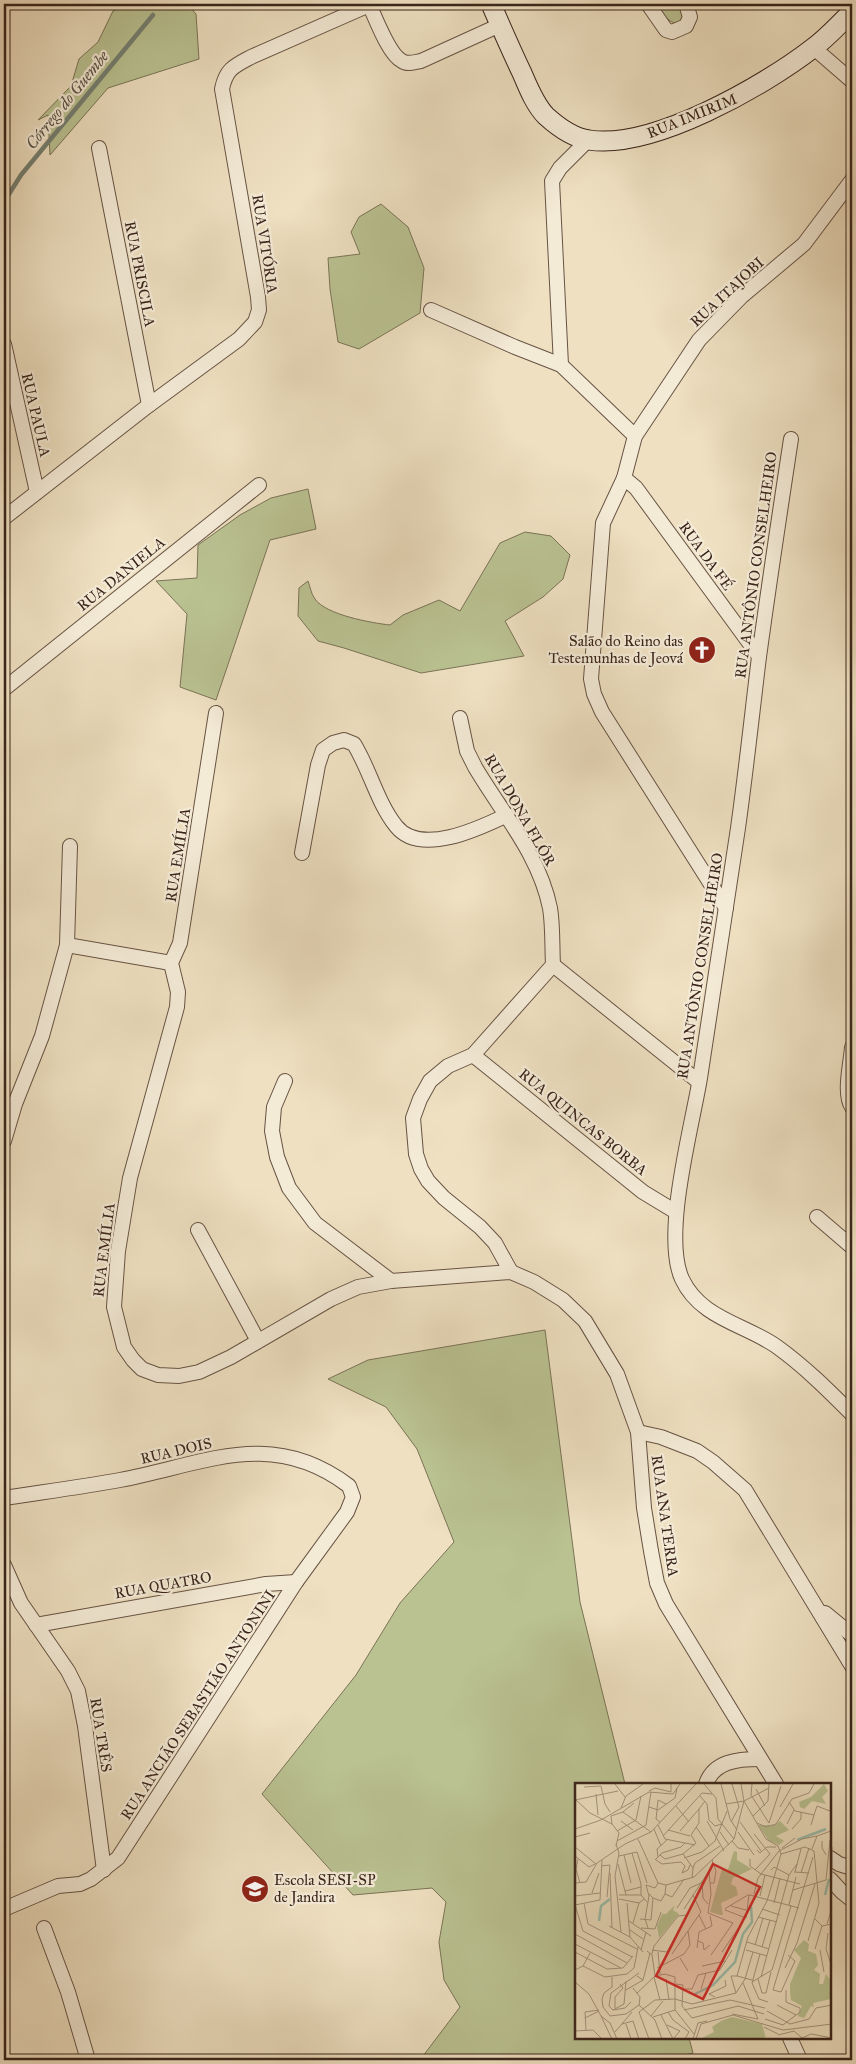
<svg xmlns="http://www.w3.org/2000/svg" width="856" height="2064" font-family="'IM FELL Great Primer',serif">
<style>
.green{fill:#bac292;stroke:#7a7356}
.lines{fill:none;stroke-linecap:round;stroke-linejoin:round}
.stream{stroke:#748073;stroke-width:4.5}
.street-casing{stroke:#675344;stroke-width:16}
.secondary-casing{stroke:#3a241b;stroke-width:21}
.street{stroke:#f4ebd7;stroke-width:14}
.secondary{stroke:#f4ebd7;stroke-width:19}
.labels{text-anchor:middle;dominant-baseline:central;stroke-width:4.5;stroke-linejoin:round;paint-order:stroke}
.street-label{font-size:15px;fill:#3a241b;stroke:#f4ebd7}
.poi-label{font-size:15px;fill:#3a241b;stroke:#f4ebd7;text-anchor:end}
.water-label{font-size:16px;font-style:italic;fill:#575247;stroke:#f4ebd7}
.inset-river{fill:none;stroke:#9bbead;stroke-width:2.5}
.inset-road{fill:none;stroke:#a6957f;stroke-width:1}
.view{fill:#d62828;fill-opacity:0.15;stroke:#d62828;stroke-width:2.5}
.inset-edge{fill:none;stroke:#3a241b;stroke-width:2.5}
</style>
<rect width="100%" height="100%" fill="#eee0c1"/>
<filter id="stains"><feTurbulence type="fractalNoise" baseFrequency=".004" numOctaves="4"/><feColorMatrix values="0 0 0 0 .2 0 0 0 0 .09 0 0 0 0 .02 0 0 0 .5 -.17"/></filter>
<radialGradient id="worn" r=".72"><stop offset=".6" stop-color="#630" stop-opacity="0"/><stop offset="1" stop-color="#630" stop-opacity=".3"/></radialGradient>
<g class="green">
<path d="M129,4H187L196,14L199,59L108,88L50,155L48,115L38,120L71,86L79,59L98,42L113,11Z"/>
<path d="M657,4H681L686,16L678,24C667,22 662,13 657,4Z"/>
<path d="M381,204L408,227L424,268L420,313L359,349L338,342L330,289L328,258L360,254L351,232L359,217Z"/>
<path d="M308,489L316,529L270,540L216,700L180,687L187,614L156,581L197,578L198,545L240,515L271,498Z"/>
<path d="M525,532L551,536L570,555L563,579L543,597L505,621L524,656L421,673L344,648L318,641L298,616L299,588L308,581C310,586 311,594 315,599C326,615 372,623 390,625L403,615L439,600L460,611L500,543Z"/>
<path d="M545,1330L580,1602L625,1784H576V2038H689L693,2053L667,2060H420L460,2007L444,1980L439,1942L446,1902L432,1888L353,1895L262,1794L356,1675L400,1603L454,1542L417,1449L386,1407L328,1379L368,1360Z"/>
</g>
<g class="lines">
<path class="stream" d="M4,202L21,175L153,15"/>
<g class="street-casing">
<g id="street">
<path d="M369,4C375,17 389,55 402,61C408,65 414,62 421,61L500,25"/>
<path d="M648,4L666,30L672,32L686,26L690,17L686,4"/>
<path d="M814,48L852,81"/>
<path d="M99,148L149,405"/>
<path d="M431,310L515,347L561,365L635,436"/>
<path d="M4,344L37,492"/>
<path d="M561,365L552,181L560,168L588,140"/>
<path d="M791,439C780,511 769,584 759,657C752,714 746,771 738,828C726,911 713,994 700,1078C692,1127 662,1235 682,1279C700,1318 744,1324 776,1346C804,1366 828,1390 852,1414"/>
<path d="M624,478L636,488L759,656"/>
<path d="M4,518L149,405L239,339L255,322L259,310L258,297L222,89C226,69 234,66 251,57L369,5"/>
<path d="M4,689L259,485"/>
<path d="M216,713L180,943L171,963L178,992L177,1007L130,1178L118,1251L114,1307L124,1347L133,1360L142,1369L158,1375L179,1376L199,1372L231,1357L331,1299L358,1287L391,1281L511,1272L534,1282L563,1300L585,1321L617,1374L638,1432L644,1508L651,1551L657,1583L666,1604L776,1784"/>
<path d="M460,718L467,751L475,767C502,813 539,854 550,908C553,926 552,946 553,965L473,1055L448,1066L430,1081L420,1099L413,1118L416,1154L421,1169L428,1181L444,1198L480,1227L495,1243L511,1272"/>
<path d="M302,853L318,765L323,750L333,743L344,740L354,744C370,770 377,802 396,826C420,857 480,828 507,815"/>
<path d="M726,908L602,712L594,694L591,679L603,523L624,478L635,436L699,340L741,297L804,244L852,180"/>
<path d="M67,945L171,963"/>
<path d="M553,965L699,1082"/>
<path d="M852,1047C851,1063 843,1094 852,1107"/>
<path d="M473,1055L643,1192L676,1212"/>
<path d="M285,1081L274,1107L272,1131L277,1157L289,1188L315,1223L391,1281"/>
<path d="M4,1141L15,1104L42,1036L67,945L70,846"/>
<path d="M817,1217L852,1247"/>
<path d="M198,1230L258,1341"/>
<path d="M638,1432L661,1437L697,1451L713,1462L745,1490L852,1666"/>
<path d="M4,1498C43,1492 82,1487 120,1480C205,1464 271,1427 349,1486L353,1497L347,1512L296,1582L118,1858L91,1879L80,1884L58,1886L4,1909"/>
<path d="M4,1565L21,1603L68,1671L78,1691L85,1726L104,1870"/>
<path d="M825,1613L852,1635"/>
<path d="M36,1625L266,1584L296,1582"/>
<path d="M706,1784C714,1761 738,1759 760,1759"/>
<path d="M830,1858L839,1864L852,1868"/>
<path d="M830,1879L842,1892L852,1900"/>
<path d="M44,1928L68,1992L88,2060"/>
<path d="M790,2038L800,2060"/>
</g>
</g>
<g class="secondary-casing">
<path id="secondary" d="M491,4C501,27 511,50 522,73C528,87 535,105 546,116C557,126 574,138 589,140C652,150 764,86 813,48C827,38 839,24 852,12"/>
</g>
<use href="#street" class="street"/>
<use href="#secondary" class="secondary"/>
</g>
<defs>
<g id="church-disc" transform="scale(1.4375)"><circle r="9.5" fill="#8f2418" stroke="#f4ebd7"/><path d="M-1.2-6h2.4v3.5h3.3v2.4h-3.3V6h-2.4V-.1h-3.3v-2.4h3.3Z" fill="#fff"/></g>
<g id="school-disc" transform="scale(1.4375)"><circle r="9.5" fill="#8f2418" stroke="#f4ebd7"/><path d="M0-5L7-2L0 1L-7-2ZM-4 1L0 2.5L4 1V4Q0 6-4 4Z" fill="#fff"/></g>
</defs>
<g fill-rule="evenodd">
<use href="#church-disc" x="702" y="650"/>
<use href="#school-disc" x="255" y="1889"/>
</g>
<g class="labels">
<g class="street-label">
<text transform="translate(692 116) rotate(-22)">RUA IMIRIM</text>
<text transform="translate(265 244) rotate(81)">RUA VITÓRIA</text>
<text transform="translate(140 274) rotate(79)">RUA PRISCILA</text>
<text transform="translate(727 292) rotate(-43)">RUA ITAJOBI</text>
<text transform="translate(36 415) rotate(77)">RUA PAULA</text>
<text transform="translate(706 556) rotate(54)">RUA DA FÉ</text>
<text transform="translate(756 565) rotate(-82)">RUA ANTÔNIO CONSELHEIRO</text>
<text transform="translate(121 574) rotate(-39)">RUA DANIELA</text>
<text transform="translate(520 810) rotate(60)">RUA DONA FLÔR</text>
<text transform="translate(178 855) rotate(-81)">RUA EMÍLIA</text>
<text transform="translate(700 966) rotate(-81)">RUA ANTÔNIO CONSELHEIRO</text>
<text transform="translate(583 1122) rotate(39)">RUA QUINCAS BORBA</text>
<text transform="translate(104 1250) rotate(-83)">RUA EMÍLIA</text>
<text transform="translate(176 1451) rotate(-13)">RUA DOIS</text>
<text transform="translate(665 1516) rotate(82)">RUA ANA TERRA</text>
<text transform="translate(163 1585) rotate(-10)">RUA QUATRO</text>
<text transform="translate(198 1705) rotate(-57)">RUA ANCIÃO SEBASTIÃO ANTONINI</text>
<text transform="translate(101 1735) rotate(81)">RUA TRÊS</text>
</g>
<g class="poi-label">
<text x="683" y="641">Salão do Reino das<tspan x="683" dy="17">Testemunhas de Jeová</tspan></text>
<text x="274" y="1880" text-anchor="start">Escola SESI-SP<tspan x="274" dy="17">de Jandira</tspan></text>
</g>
<g class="water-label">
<text transform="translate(67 100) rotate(-51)">Córrego do Guembe</text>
</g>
</g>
<g transform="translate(575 1783)">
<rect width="256" height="256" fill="#eee0c1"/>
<path d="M249,1L253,8L247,14L251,21L237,18L229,26L225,24L224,19L236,14ZM205,38L214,47L201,53L209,58L204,62L194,58L183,42H200ZM159,68L162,69V77L177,86L158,95L156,101L161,104L163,112L146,120L148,132H145L135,129L147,86L153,87ZM100,122L98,127L104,131L84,155L82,143L87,131H91ZM229,157L234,161L233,168L241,171L243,182L239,187L245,191L244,201H248L251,191L256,198V216L238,220L239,224L236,223L229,235L223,233L227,223L216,217L215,210V201L226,175L219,167ZM157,234L187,241L191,256H125L139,249L137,244L146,238Z" fill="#bac292"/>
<path class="inset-river" d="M222,57L251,46M250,112L254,96M24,138L26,123L35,116M120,211L138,202L160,179L168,151L177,139L176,123"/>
<path class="inset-road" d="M40,1L50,14M129,1L141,15L143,36L159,56M146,1L155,36L162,47M166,1L169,18L191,56L203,63L206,71L230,64L239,68L244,120L233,158M177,1L176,12L194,40M9,4L26,3L30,21L35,29M181,6L190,23M74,8L80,5L96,9V1M21,11L23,32M125,13L132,21L134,37M0,16L15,30L37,41L44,50L41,63M0,17L43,8M214,19L220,28L239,32L236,42M151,21L169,18L194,5M101,23L114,39M74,24L83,27L100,15L102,5M205,24L218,1M46,25L51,13L68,1M48,29L76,49M239,32L242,23L255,28L257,25M178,33L193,18L194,1M134,37L140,43L147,41M46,38L58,47M132,38L149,68M85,39L81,36L83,17L91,21M156,39L164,24L157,1M165,39L186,68M182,40L191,44L201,41L217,16L234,10L239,1M194,40L206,3M37,41L36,33L48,29L59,20M212,41L219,27M83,42L90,56L120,62M121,44L134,63M0,46L26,37L74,9L98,11L105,1M79,46L86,63M217,46L226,36V29M93,47L115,53M42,48L61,37L66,13M105,48L124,26M145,49L154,62M163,49L179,72M179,51L195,71L180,87M88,53L127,10L137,11M0,54L15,50M63,56L83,100L91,102L119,94L159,56L169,18M42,58L71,42L76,9M157,58L163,65L174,67M247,58V65L251,72M41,61L44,70L40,93L46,149M0,64L21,81M257,64V84M207,65L220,55M237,66L242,53L256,48M182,67L185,70L192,64H201M57,70L66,101V112M49,72L56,100M85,72L90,76L108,71M0,73L14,84L20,81M44,73L62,69L72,100M83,74L82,66L93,56M109,75L127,69L140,58L152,28M3,76L1,86L5,100M175,76V83L186,91L225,101M80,77L87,70L106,64L110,60M81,77L87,81L106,79L110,83L107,90L113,87L115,82M43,81L51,112M26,83L35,82L32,114M118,85L120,80L145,63M196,87L199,84L214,92M134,89L136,111L133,130L158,140L136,172M219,89L234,90M220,89L226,66M35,90L37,145M226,90L234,65M117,95L118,85L108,71L121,60L116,52L124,40V26L130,18M127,98L128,115L133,121M0,100L11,99L22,80L50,61L76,49L121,1M135,100H139L141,88L137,77M91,102L90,111L97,114L109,96M218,107L251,97L255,57M50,108L66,104M17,110L24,90M179,111L183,95L204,68L227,56L242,53M44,112H66L72,119M174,112L171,135L150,127L151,125L173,112H175L224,125M0,113L25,110M185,113L190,92M78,115L86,118L90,111M44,116L64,120L69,116M9,120L13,141L62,166M52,120L55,154M199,120L205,95M0,122L8,148L57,174M0,122L25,117L27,77M214,122L221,94M156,123L171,127M102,125L115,105L126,100M109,126L134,88M187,126L205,132M124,132L131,146M183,134L202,139M65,136L76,137L78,115L74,111M240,136L247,143L257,141M54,138L76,153M58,140L64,120M252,141L257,125M34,143L55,154L68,169M66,145L80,146L86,129M73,145L70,136L74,113L71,102L80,105L83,100M55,147L68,156M253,150L251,166L257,184M0,151L52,180M123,158L128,160L129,167L135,162M172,159L194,166M0,161L46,185M180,162L188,135M187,164L195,137M122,165L124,149L137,143L135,133M240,166L247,143M66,167L71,149M77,167L92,169M171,167L192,173M245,167L249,189M72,168L77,172L80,193L90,191L100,194V227L119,251M0,169L32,186L48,185L58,173M83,169L85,191M147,169L167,140M77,171L79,163L103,133L112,132L92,169M97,171L126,129L118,112M185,171L177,200L184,216L193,219M105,175L113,188M8,183L30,194L52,191L59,185L63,164M127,183L151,178M82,185L109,171L115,162L113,148M210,185L222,160L240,101M0,187L8,183L15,170M62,193L68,197L75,170M162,193L173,154L192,118L206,71M162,193L177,197M37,194V204L29,210L27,216L28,224L35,233L51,231L64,222M79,194L85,217M186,194L214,92L222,81M91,196L94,217M183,196L187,210H191M0,199L14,211L26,233L35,240L42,256M177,199L197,187L216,123M168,200L183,236M101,201L108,202L107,223L117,235L163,223L189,231M58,205L65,214L64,222L80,237L87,256M108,206H117L123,192L145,187L157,167M126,206L131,190M51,207L68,197M198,207L238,74M198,207L206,209L220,178L213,172M36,210L64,190M36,210L34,223L38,227M62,210L80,193M161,210L170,196L178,169M161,210L156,193H162M191,210L196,189M140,214L134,211L151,203L150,197M100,216L117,221L161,210M202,222L221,232M40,225V214L48,205L45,201M38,227L49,221L51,198M38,227L50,225L56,219M109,227L155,217L190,225M192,228L215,241L234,236L241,225L257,222M93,229L98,237L114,249L110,256M157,231L183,236M86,232L98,256M26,233L37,256M76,233L88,218M78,234L100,227M10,235L24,228M190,236L208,242L225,229V225L211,219V207M47,241L58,238L64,256M51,241L56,256M92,242L105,248L98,256M189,244L203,251M11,247L10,229L24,227M0,248L18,247L27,256M219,248L227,255L236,251L257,255M40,249L57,229M203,252L219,248M74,256L64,229L80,217L100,216M118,256L123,240L132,238M121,256L126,241L158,232L208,247L257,241"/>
<path class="view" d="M138,81L185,104L128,216L81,193Z"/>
<rect width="256" height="256" class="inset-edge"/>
</g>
<rect width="856" height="2064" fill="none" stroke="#eee0c1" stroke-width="20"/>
<rect x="5" y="5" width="846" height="2054" fill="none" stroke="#3a241b" stroke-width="2.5"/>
<rect x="10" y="10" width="836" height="2044" fill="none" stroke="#3a241b"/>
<rect width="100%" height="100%" filter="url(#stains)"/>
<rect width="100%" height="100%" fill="url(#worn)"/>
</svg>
